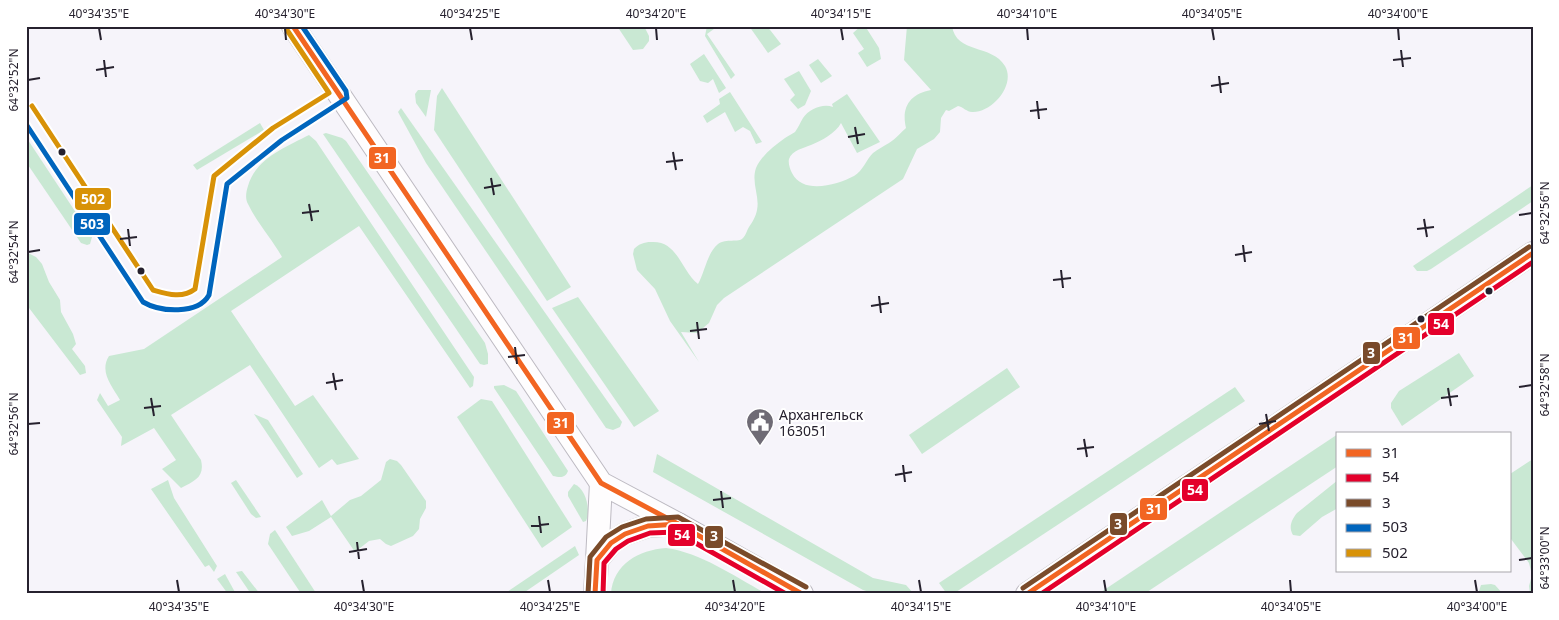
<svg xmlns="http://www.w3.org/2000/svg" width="1559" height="620" font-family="'Noto Sans',sans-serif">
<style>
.green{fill:#c9e8d3}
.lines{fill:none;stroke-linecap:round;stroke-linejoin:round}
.primary-casing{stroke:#bdbac2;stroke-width:24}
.primary{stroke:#fefdfe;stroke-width:22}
.bus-1-casing{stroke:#fff;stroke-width:9}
.bus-2-casing{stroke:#fff;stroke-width:9}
.bus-3-casing{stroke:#fff;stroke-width:9}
.bus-4-casing{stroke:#fff;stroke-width:9}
.bus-5-casing{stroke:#fff;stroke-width:9}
.bus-1{stroke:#f26522;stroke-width:5}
.bus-2{stroke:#e4002b;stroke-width:5}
.bus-3{stroke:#7a4b2a;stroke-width:5}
.bus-4{stroke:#0065bd;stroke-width:5}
.bus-5{stroke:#d89207;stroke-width:5}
.ticks{fill:none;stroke:#26212e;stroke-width:2}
.bus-dot{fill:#26212e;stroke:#fff;stroke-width:2}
.labels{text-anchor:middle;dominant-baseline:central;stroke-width:4;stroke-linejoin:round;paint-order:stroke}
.poi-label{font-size:14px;fill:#26212e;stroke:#fff;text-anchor:start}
.line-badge{stroke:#fff;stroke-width:2}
.badge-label{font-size:14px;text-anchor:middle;font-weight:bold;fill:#fff}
.neatline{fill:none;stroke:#26212e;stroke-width:2}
.ticks-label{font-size:12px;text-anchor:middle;fill:#26212e}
</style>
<rect width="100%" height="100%" fill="#f6f4fa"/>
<g class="green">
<path d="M617,26H644L649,36V41L643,49L633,50Z"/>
<path d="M707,26H718L707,34L735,75L731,79L705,36Z"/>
<path d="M749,26H767L781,44L768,53Z"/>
<path d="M861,26H865L879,48L881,59L867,67L858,53L864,49L853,33Z"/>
<path d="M907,26H952C956,54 992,44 1005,66C1016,85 992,113 972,112C967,112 963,107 958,106L949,111L946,110L941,118L940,132L934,139L917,149L903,179L724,298L717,305L709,323L697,333L681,332L699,362L670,321L655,289L637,270L633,254L634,249C639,244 644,242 651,242C678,240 681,271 698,284C705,272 707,253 718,244C726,238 739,243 743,238C746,235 747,230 749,227C752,223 756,216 757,210C760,196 751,183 756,168C761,156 774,146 785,138C788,136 792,134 795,132C798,128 800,123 803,118C809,109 823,103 833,107L832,104L847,94L880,142L857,153L841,123C836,133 821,141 811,145C804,148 792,150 789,159C788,163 790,169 792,173C803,195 837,185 854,176C863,171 866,160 873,153C878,149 884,146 889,143C896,139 901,132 906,128C901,107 910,94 931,90L904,60Z"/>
<path d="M704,54L726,88L719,93L713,79L708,83L700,81L690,64Z"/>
<path d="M818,59L832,76L821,83L809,65Z"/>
<path d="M799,71L811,91L805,105L798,109L790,100L795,95L784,79Z"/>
<path d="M442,88L571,287L547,301L434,130L437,96Z"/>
<path d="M418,90H431L426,117L416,103L415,94Z"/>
<path d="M730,92L762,142L756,144L750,131L743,127L735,132L725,112L707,123L703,116L720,104L719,99Z"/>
<path d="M401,108L622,422L620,427L613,430L606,428L426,163L398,112Z"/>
<path d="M260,123L264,130L197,170L193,165Z"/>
<path d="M326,133L342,138L346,141L485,343L488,354V364L484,365L480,364L323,134Z"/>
<path d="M309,135L316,141L474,377L473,386L470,388L359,226L231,311L295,406L313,395L359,459L337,465L332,459L319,468L250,365L171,415L201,460C205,477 195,481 181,488L162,469L176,460L154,428L121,446L122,437L97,400L100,393L108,406L120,400C112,386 99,372 109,356L144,349L282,257C272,239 257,223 248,204C245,199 246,192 248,186C256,158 286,147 309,135Z"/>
<path d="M26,137L92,237L90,244L87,245L81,243L26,162Z"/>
<path d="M1533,185V201L1431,269L1427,271H1417L1413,266Z"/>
<path d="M26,252L36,257L42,264L49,282L60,300L61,312L73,334L76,344L72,349L85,366L86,373L80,375L26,304Z"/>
<path d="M578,297L659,411L634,427L552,308Z"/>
<path d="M1459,353L1474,376L1402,426L1391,408V403L1399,391Z"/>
<path d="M1007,368L1020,387L922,454L909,435Z"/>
<path d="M504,385L516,391L568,471C565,479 559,477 553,476L494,388V386Z"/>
<path d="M1235,387L1245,401L953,594H947L939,583Z"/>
<path d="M481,399L492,401L572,527L542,548L457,417Z"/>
<path d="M254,414L268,420L303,474L297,478Z"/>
<path d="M1338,434V466L1144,594H1098Z"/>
<path d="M657,454L873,578L906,585L914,594H876L863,590L653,472Z"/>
<path d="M390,459L397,461L401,465L426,501V508L420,519L419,529L413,536L391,546L386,544L380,539L369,541L355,552L331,517L309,531L292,536L286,527L322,500L331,516L350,500L361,496L381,480L386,462Z"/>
<path d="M1533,459V594H1530L1529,586L1532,575L1529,563L1511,539L1510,474Z"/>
<path d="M168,480L174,498L217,566L214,572L209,565L205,567L151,489Z"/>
<path d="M236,480L261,517L256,518L251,514L231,483Z"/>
<path d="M1338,480V508L1322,517L1300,536L1293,535C1288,527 1292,519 1297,513Z"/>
<path d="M574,484C586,488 591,511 586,521L583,522L568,496V492Z"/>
<path d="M275,530L316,593L300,592L268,544L270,534Z"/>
<path d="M575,546L579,555L522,594H504Z"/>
<path d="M666,548C702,553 735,577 767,594H611C613,564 639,550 666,548Z"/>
<path d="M242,571L260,594H251L236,572Z"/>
<path d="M225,574L236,594H228L217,579Z"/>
<path d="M1491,584L1495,585L1503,594H1478L1481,585Z"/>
</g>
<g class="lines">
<g class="primary-casing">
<g id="primary">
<path d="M293,26L601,483L678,524"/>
<path d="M597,560L601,483"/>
<path d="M595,594L597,560L611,543L625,534L648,526L678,524L802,594"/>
<path d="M1027,594L1533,253"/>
</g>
</g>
<use href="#primary" class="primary"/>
<g class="bus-1-casing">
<g id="bus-1">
<path d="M293,26L601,483L678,524"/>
<path d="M595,594L597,560L611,543L625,534L648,526L678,524L802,594"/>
<path d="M1027,594L1533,253"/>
</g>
</g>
<g class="bus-2-casing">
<g id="bus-2">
<path d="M603,594L604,563L616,549L628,541L650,533L676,532L786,594"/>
<path d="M1041,594L1533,262"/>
</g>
</g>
<g class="bus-3-casing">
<g id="bus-3">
<path d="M1023,588L1529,247"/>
<path d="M588,594L590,557L606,537L622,527L646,519L678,517L806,587"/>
</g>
</g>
<g class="bus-4-casing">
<path id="bus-4" d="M26,124L143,302C160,312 198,315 209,295L227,184L282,140L347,98L346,91L302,26"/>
</g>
<g class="bus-5-casing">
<path id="bus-5" d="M32,106L153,290C167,294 182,299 195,289L214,176L273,128L329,93L287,30"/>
</g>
<use href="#bus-1" class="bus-1"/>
<use href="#bus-2" class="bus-2"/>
<use href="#bus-3" class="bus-3"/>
<use href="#bus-4" class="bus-4"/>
<use href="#bus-5" class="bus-5"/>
</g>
<path class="ticks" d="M99,28L101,40M285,28L286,40M470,28L472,40M656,28L657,40M841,28L843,40M1027,28L1028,40M1212,28L1214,40M1398,28L1399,40M1401,50L1403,67M104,60L106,77M1393,60L1411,58M96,70L114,67M1219,76L1221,93M28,80L40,78M1211,86L1229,83M1037,101L1039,119M1030,111L1047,109M855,127L858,144M848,137L865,134M673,152L676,170M666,162L683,160M491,178L494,195M484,188L501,185M309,204L312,221M302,213L319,211M1519,215L1532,213M1424,219L1427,237M128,229L130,246M1417,229L1434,227M120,239L137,237M1243,245L1245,262M28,252L40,250M1235,255L1252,252M1061,270L1063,288M1053,280L1071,278M879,296L881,313M871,306L889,303M697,322L699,339M690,331L707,329M515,347L517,364M508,357L525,355M333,373L336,390M326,383L343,380M1519,387L1532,385M1448,388L1451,406M151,398L154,416M1441,398L1458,396M144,408L161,406M1266,414L1269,431M28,424L40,423M1259,424L1276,421M1084,439L1087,457M1077,449L1094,447M903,465L905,482M895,475L912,472M721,491L723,508M713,500L731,498M539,516L541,533M531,526L549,524M357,542L359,559M349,552L367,549M1519,560L1532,558M177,580L179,592M362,580L364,592M548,580L550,592M733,580L735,592M919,580L921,592M1104,580L1106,592M1290,580L1291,592M1475,580L1477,592"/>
<defs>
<g id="civic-pin" transform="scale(1.4375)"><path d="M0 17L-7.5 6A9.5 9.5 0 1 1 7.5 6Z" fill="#6f6b75" stroke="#fff"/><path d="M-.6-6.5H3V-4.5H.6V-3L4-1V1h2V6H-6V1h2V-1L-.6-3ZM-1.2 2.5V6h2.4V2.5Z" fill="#fff"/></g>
</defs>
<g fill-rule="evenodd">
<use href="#civic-pin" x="760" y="422"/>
</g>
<g class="bus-dot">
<circle cx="62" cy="152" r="4.5"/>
<circle cx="141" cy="271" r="4.5"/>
<circle cx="1489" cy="291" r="4.5"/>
<circle cx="1421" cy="319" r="4.5"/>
</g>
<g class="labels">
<g class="poi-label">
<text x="779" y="414">Архангельск<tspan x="779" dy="16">163051</tspan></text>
</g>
</g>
<g class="line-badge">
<rect x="368" y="146" width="29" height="24" rx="5" fill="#f26522"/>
<rect x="74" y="187" width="38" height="24" rx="5" fill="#d89207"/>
<rect x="73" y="212" width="38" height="24" rx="5" fill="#0065bd"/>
<rect x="1427" y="312" width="28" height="24" rx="5" fill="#e4002b"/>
<rect x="1392" y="326" width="29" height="24" rx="5" fill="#f26522"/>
<rect x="1362" y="341" width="19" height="24" rx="5" fill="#7a4b2a"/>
<rect x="546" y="411" width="29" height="24" rx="5" fill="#f26522"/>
<rect x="1181" y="478" width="28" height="24" rx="5" fill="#e4002b"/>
<rect x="1139" y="497" width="29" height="24" rx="5" fill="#f26522"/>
<rect x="1109" y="512" width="19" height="24" rx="5" fill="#7a4b2a"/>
<rect x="667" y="523" width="29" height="24" rx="5" fill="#e4002b"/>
<rect x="704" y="525" width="20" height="24" rx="5" fill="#7a4b2a"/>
</g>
<g class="badge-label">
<text x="382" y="163">31</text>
<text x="93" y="204">502</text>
<text x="92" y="229">503</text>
<text x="1441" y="329">54</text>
<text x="1406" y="343">31</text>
<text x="1371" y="358">3</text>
<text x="561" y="428">31</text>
<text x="1195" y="495">54</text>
<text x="1154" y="514">31</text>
<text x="1118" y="529">3</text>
<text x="682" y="540">54</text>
<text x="714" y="541">3</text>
</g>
<rect width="1559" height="620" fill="none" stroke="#ffffff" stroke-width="55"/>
<rect x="1336" y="432" width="175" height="140" fill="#ffffff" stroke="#a8a6ab"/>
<rect x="1346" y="449" width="25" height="8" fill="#f26522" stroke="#a8a6ab"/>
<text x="1382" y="458" font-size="15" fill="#26212e">31</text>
<rect x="1346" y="474" width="25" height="8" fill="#e4002b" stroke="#a8a6ab"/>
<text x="1382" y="482" font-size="15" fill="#26212e">54</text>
<rect x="1346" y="499" width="25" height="8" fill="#7a4b2a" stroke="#a8a6ab"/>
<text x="1382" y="508" font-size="15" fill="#26212e">3</text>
<rect x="1346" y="524" width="25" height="8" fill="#0065bd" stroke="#a8a6ab"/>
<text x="1382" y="532" font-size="15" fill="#26212e">503</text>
<rect x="1346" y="549" width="25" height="8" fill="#d89207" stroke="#a8a6ab"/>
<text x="1382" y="558" font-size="15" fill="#26212e">502</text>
<rect x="28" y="28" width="1504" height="564" class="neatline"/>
<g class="ticks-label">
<text x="99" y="18">40°34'35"E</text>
<text x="285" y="18">40°34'30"E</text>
<text x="470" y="18">40°34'25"E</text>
<text x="656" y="18">40°34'20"E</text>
<text x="841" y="18">40°34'15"E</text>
<text x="1027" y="18">40°34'10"E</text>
<text x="1212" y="18">40°34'05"E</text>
<text x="1398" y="18">40°34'00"E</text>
<text transform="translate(14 80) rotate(-90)" y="4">64°32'52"N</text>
<text transform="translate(1545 213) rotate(-90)" y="4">64°32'56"N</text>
<text transform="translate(14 252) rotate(-90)" y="4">64°32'54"N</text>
<text transform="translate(1545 385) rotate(-90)" y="4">64°32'58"N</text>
<text transform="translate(14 424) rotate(-90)" y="4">64°32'56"N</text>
<text transform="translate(1545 558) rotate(-90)" y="4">64°33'00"N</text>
<text x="179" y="611">40°34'35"E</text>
<text x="364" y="611">40°34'30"E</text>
<text x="550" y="611">40°34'25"E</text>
<text x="735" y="611">40°34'20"E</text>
<text x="921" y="611">40°34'15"E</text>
<text x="1106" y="611">40°34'10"E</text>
<text x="1291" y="611">40°34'05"E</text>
<text x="1477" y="611">40°34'00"E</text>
</g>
</svg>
